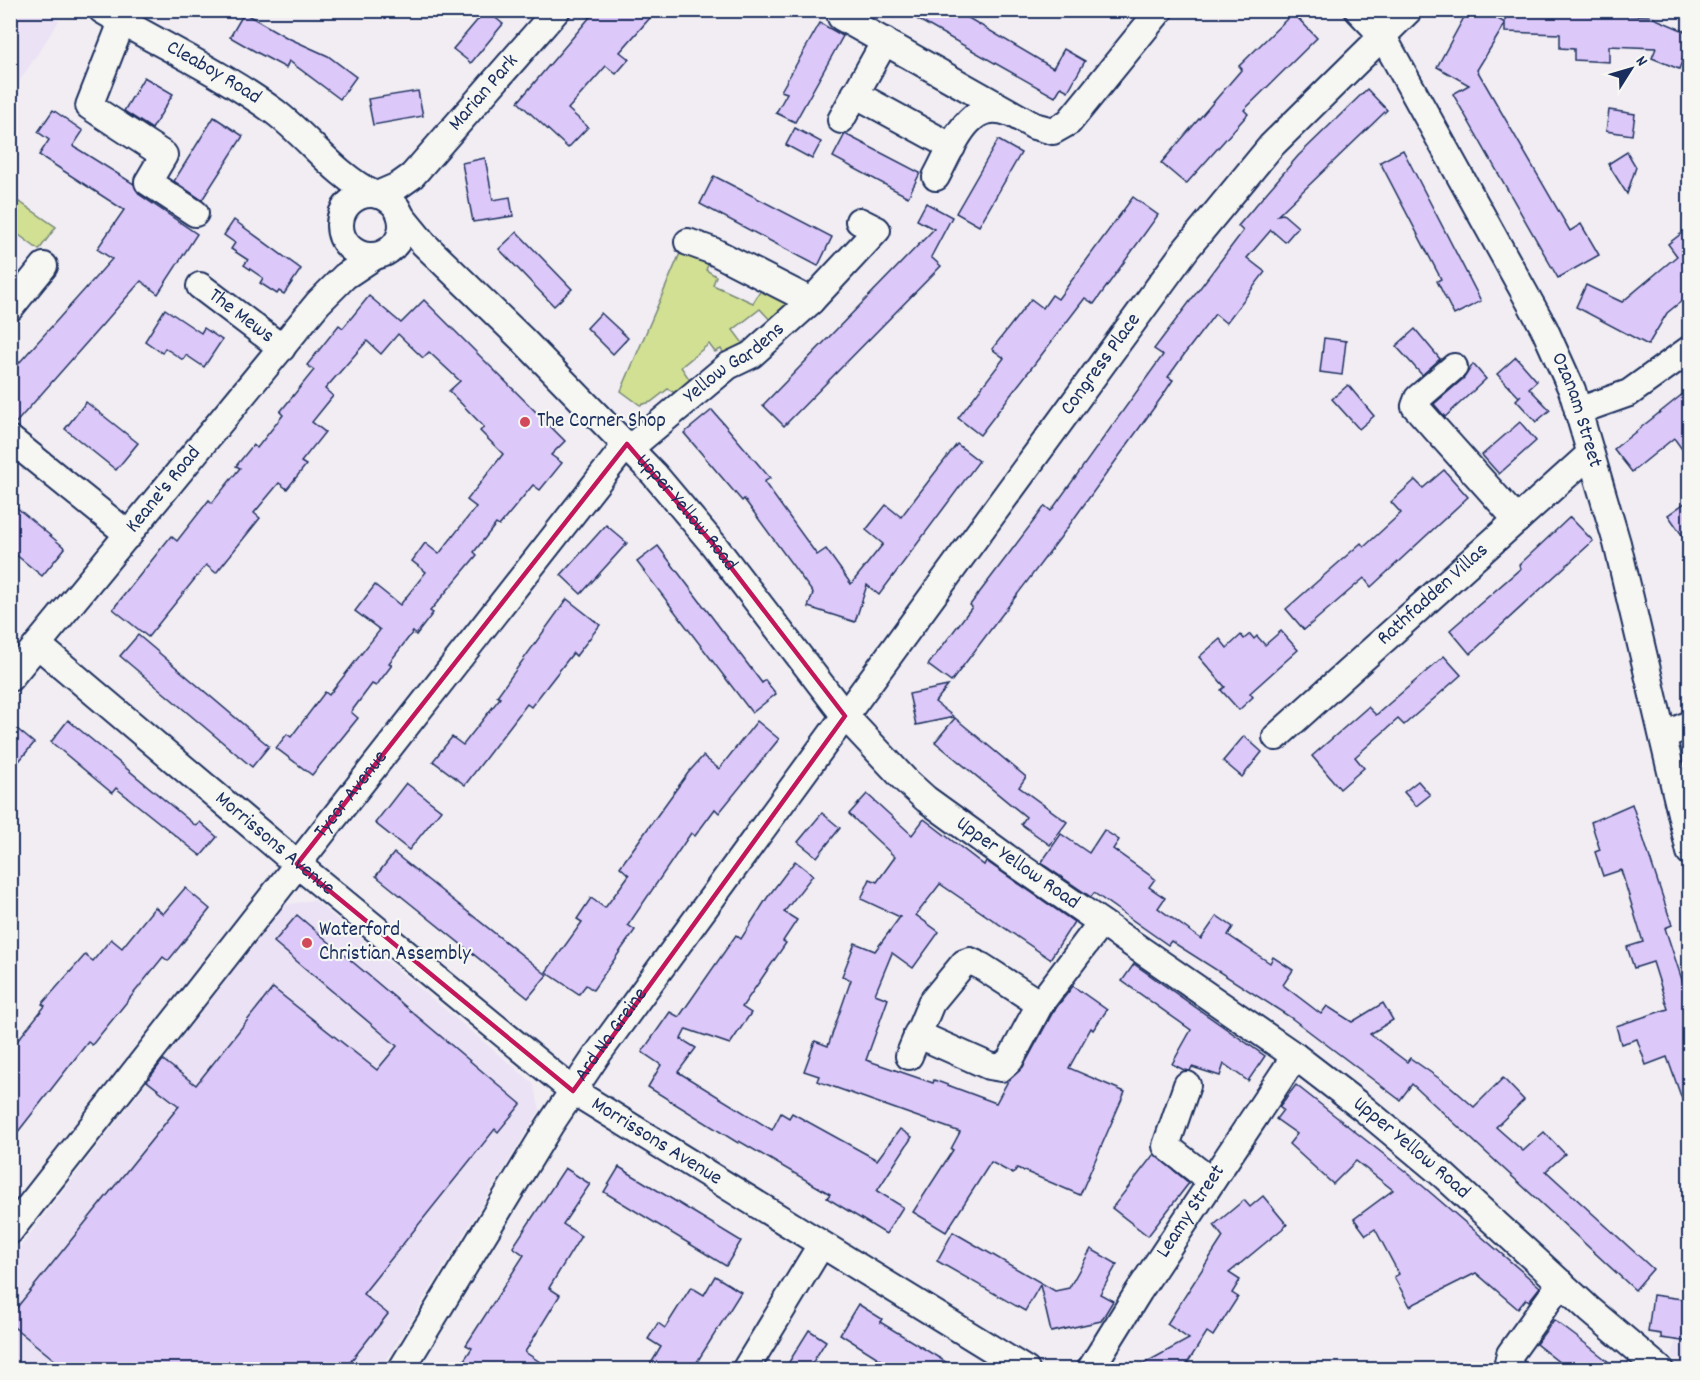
<svg xmlns="http://www.w3.org/2000/svg" width="1700" height="1380" font-family="Dekko,sans-serif">
<style>
.built{fill:#ebe2f5}
.green{fill:#d2e093;stroke:#768878;stroke-width:1.5}
.building{fill:#dcc8f9;stroke:#1b2f5e;stroke-width:1.5}
.lines{fill:none;stroke-linecap:round;stroke-linejoin:round}
.minor-casing{stroke:#1b2f5e;stroke-width:30}
.minor{stroke:#f6f6f2;stroke-width:26}
.marked{fill:none;stroke:#c2185b;stroke-width:4.5;stroke-linejoin:round}
.poi-dot{fill:#d1495b;stroke:#f6f6f2;stroke-width:2}
.labels{text-anchor:middle;dominant-baseline:central;stroke-width:4.5;stroke-linejoin:round;paint-order:stroke}
.street-label{font-size:21px;fill:#1b2f5e;stroke:#f6f6f2}
.poi-label{font-size:21px;fill:#1b2f5e;stroke:#f6f6f2;text-anchor:start}
</style>
<rect width="100%" height="100%" fill="#f1edf3"/>
<filter id="ink" filterUnits="userSpaceOnUse"><feTurbulence type="fractalNoise" baseFrequency=".0167" numOctaves="2"/><feDisplacementMap in="SourceGraphic" scale="12" xChannelSelector="R" yChannelSelector="G"/><feConvolveMatrix kernelMatrix="1 2 1 2 8 2 1 2 1" color-interpolation-filters="sRGB"/></filter>
<g filter="url(#ink)">
<g class="built">
<path d="M11,10L42,11L59,21L11,94Z"/>
<path d="M314,900L533,1083L540,1110L381,1369H24L11,1358L10,1260L284,905Z"/>
<path d="M1689,1264V1362L1672,1359Z"/>
</g>
<g class="green">
<path d="M11,199L21,203L56,227L39,250L15,232L11,238Z"/>
<path d="M681,251L710,260L706,270L716,276L713,285L753,303L763,287L787,303L786,311L773,323L760,309L733,330L745,346L726,358L721,349L715,352L709,344L681,367L692,383L678,395L668,389L651,402L640,405L621,391Z"/>
</g>
<g class="building">
<path d="M486,10L503,24L471,63L453,49Z"/>
<path d="M596,10H657L620,52L629,59L616,74L606,66L568,109L588,127L568,148L518,102Z"/>
<path d="M901,10H955L1053,68L1064,49L1085,61L1068,91L1061,87L1055,97Z"/>
<path d="M1468,10H1482L1505,23L1506,12L1649,16L1689,33V58L1684,56L1679,69L1652,58L1656,48L1609,46V62L1574,60V49L1560,48V34L1505,32V24L1477,70L1570,231L1581,224L1599,255L1558,278L1453,94L1469,85L1437,67Z"/>
<path d="M244,13L286,37L328,56L356,77L340,99L289,61L286,68L258,53L230,37Z"/>
<path d="M1293,13L1317,38L1244,110L1248,114L1186,184L1161,163L1242,69L1239,66Z"/>
<path d="M820,23L843,36L795,122L776,113L787,93L781,91Z"/>
<path d="M144,77L173,94L152,129L124,111Z"/>
<path d="M1367,89L1387,110L1278,215L1283,214L1298,227L1285,242L1271,230L1247,258L1265,272L1226,323L1215,314L1186,352L1168,377L1173,380L1161,398L1060,538L951,682L928,665L972,607L970,605L1045,506L1051,511L1163,355L1154,349L1243,231L1238,226L1298,156Z"/>
<path d="M418,91L423,116L373,125L368,99Z"/>
<path d="M53,110L83,131L73,146L134,184L140,195L197,234L158,294L141,281L14,425L10,424V373L112,259L97,249L124,210L39,155L49,140L38,132Z"/>
<path d="M1609,110L1635,114L1632,135L1606,131Z"/>
<path d="M214,117L243,136L202,200L174,181Z"/>
<path d="M795,128L821,142L812,159L786,145Z"/>
<path d="M845,134L920,173L908,197L833,157Z"/>
<path d="M998,140L1021,153L979,226L956,213Z"/>
<path d="M1403,150L1481,301L1454,315L1437,281L1441,279L1380,162Z"/>
<path d="M1627,152L1636,167L1627,194L1608,164Z"/>
<path d="M485,158L493,200L510,197L513,216L473,222L462,163Z"/>
<path d="M714,176L832,237L818,266L700,204Z"/>
<path d="M1133,197L1158,215L1094,304L1085,298L980,435L958,418L1004,358L992,349L1031,299L1043,308L1052,295L1058,299Z"/>
<path d="M926,203L952,217L931,257L941,266L784,426L763,405L934,229L917,220Z"/>
<path d="M234,220L301,269L284,294L279,291L277,294L260,283L263,278L244,265L248,260L231,249L235,243L224,235Z"/>
<path d="M517,232L572,289L554,306L499,249Z"/>
<path d="M1682,233L1689,243V295L1667,313L1648,345L1576,307L1586,285L1622,302L1677,256L1668,244Z"/>
<path d="M369,296L401,323L424,300L565,441L551,455L562,463L540,490L533,485L499,526L496,524L474,552L477,555L430,611L433,613L416,635L413,632L389,663L392,665L376,686L372,684L351,712L358,718L312,775L276,748L287,734L291,737L325,692L329,695L380,630L355,611L375,585L400,605L426,572L412,561L425,543L439,554L476,507L467,500L503,454L480,431L484,427L449,391L460,381L429,352L423,358L398,334L381,354L367,341L325,389L333,396L312,422L325,432L301,462L306,465L287,489L279,483L254,513L260,518L216,573L206,565L148,637L113,609L171,536L177,541L209,500L212,503L240,468L236,466L253,445L257,448L283,415L280,412L314,370L307,365L339,325L343,328Z"/>
<path d="M165,309L201,333L204,328L222,340L204,367L186,355L183,360L165,348L162,353L145,341Z"/>
<path d="M601,313L628,338L613,354L587,328Z"/>
<path d="M1415,329L1440,359L1422,375L1396,346Z"/>
<path d="M1324,338L1346,341L1342,375L1320,372Z"/>
<path d="M1516,357L1537,381L1529,388L1550,410L1536,422L1516,400L1521,395L1519,397L1497,374Z"/>
<path d="M1473,364L1486,379L1445,417L1434,404L1464,378Z"/>
<path d="M1348,385L1374,416L1359,429L1332,399Z"/>
<path d="M1689,389V459L1674,438L1632,472L1614,449Z"/>
<path d="M86,402L138,443L116,470L65,429Z"/>
<path d="M712,410L770,478L764,482L817,555L826,549L851,584L883,544L866,530L886,505L901,517L957,444L979,461L879,595L867,585L855,622L808,607L813,593L744,499L742,501L684,433Z"/>
<path d="M1520,422L1536,441L1499,474L1482,455Z"/>
<path d="M1444,470L1468,497L1371,587L1364,578L1304,630L1286,609L1361,543L1364,547L1401,513L1391,502L1415,480L1423,488Z"/>
<path d="M1689,500V545L1668,515Z"/>
<path d="M10,502L65,548L42,576L10,550Z"/>
<path d="M1570,517L1593,541L1470,654L1450,630L1521,568L1519,565Z"/>
<path d="M606,525L627,543L581,594L561,575Z"/>
<path d="M658,546L762,683L765,680L776,694L752,713L637,562Z"/>
<path d="M567,599L600,625L576,656L573,653L531,707L527,704L465,785L433,761L452,737L463,745L500,698L497,696Z"/>
<path d="M1281,631L1298,650L1250,693L1253,697L1239,710L1221,690L1225,687L1199,657L1220,639L1227,648L1241,635L1244,639L1250,634L1254,639L1257,636L1265,645Z"/>
<path d="M138,635L269,746L252,767L120,656Z"/>
<path d="M1444,656L1461,675L1404,725L1398,719L1355,757L1364,768L1340,789L1312,756L1368,707L1376,715Z"/>
<path d="M948,686L935,702L954,717L916,725L909,694Z"/>
<path d="M955,718L1026,777L1019,787L1067,822L1050,845L1021,824L1026,817L935,742Z"/>
<path d="M68,720L196,826L200,822L217,837L201,856L116,788L112,793L51,742Z"/>
<path d="M757,721L779,739L719,813L715,809L695,836L691,833L628,925L635,930L593,990L586,985L579,994L546,972L582,922L577,919L591,898L605,908L629,875L620,867L688,773L703,756L719,769Z"/>
<path d="M10,723L34,743L10,772Z"/>
<path d="M1244,736L1262,752L1242,777L1223,761Z"/>
<path d="M1418,781L1430,795L1416,806L1404,792Z"/>
<path d="M406,783L441,810L409,850L375,823Z"/>
<path d="M867,794L912,835L924,819L984,865L986,861L1074,922L1050,959L940,884L916,915L939,932L913,968L892,953L875,994L888,999L866,1060L933,1083L934,1080L996,1103L1008,1081L1023,1067L1053,1012L1073,986L1107,1010L1093,1030L1091,1028L1069,1068L1125,1092L1080,1195L1017,1168L1013,1174L991,1162L946,1232L913,1212L953,1150L951,1149L960,1132L817,1081L819,1076L804,1071L815,1041L828,1046L851,980L842,976L855,943L875,951L900,917L861,899L870,879L877,882L895,857L849,814Z"/>
<path d="M1632,804L1672,925L1665,928L1689,1001V1113H1687L1667,1057L1646,1065L1637,1039L1621,1044L1616,1026L1668,1009L1653,962L1634,968L1627,947L1643,942L1621,870L1603,876L1595,852L1600,850L1591,822Z"/>
<path d="M822,813L840,828L817,857L798,842Z"/>
<path d="M1104,830L1119,840L1113,849L1155,879L1149,887L1165,898L1158,908L1201,939L1217,916L1233,927L1228,935L1270,963L1273,957L1293,970L1283,985L1321,1014L1327,1006L1352,1022L1383,1003L1393,1020L1370,1034L1407,1062L1410,1058L1450,1086L1474,1107L1503,1078L1524,1100L1496,1127L1523,1151L1544,1132L1565,1154L1546,1171L1653,1269L1635,1290L1412,1084L1400,1100L1290,1017L1171,941L1168,945L1094,893L1091,897L1041,863L1061,834L1089,853Z"/>
<path d="M394,853L547,975L528,998L376,876Z"/>
<path d="M795,861L813,875L784,912L797,920L783,941L786,943L742,1007L751,1013L730,1044L686,1029L681,1039L696,1048L678,1072L772,1130L781,1113L789,1118L792,1113L877,1160L900,1129L912,1137L877,1191L903,1207L886,1234L827,1198L830,1194L739,1141L738,1143L648,1087L661,1065L642,1052L670,1012L679,1017L736,935L741,939L767,898Z"/>
<path d="M185,888L210,909L168,961L163,957L92,1045L88,1042L10,1142V1050L45,1006L42,1004L85,955L93,961L111,939L122,948L155,907L163,914Z"/>
<path d="M297,915L521,1104L498,1132L495,1129L363,1294L388,1314L344,1370H67L10,1324V1316L179,1106L147,1081L163,1060L196,1085L273,988L377,1070L397,1046L274,942Z"/>
<path d="M1134,964L1265,1056L1248,1081L1224,1064L1220,1076L1192,1067L1190,1071L1184,1070L1172,1064L1191,1030L1122,981Z"/>
<path d="M1296,1085L1410,1175L1540,1287L1529,1301L1526,1299L1518,1309L1476,1273L1410,1306L1394,1277L1399,1274L1375,1229L1366,1235L1354,1219L1393,1190L1356,1161L1333,1184L1289,1144L1297,1134L1276,1119L1283,1110L1279,1107Z"/>
<path d="M1154,1154L1189,1183L1148,1236L1112,1208Z"/>
<path d="M619,1167L741,1241L726,1266L604,1192Z"/>
<path d="M565,1168L590,1184L563,1224L581,1236L549,1288L560,1295L525,1352L552,1370H477L464,1360L472,1348L466,1345L524,1255L513,1247Z"/>
<path d="M1263,1196L1287,1225L1229,1273L1240,1280L1232,1293L1238,1297L1213,1336L1207,1332L1183,1370H1132L1189,1339L1167,1324L1223,1237L1214,1225L1244,1200L1250,1207Z"/>
<path d="M953,1232L1055,1291L1069,1288L1091,1249L1117,1264L1100,1294L1113,1301L1101,1321L1051,1332L1040,1285L1025,1311L937,1261Z"/>
<path d="M715,1276L741,1292L692,1370H647L661,1347L648,1339L658,1323L665,1328L691,1287L704,1295Z"/>
<path d="M1653,1295L1689,1300V1342L1661,1338V1334L1648,1332Z"/>
<path d="M858,1304L882,1319L880,1322L959,1370H897L840,1334Z"/>
<path d="M1554,1320L1586,1344L1619,1370H1569L1536,1344Z"/>
<path d="M809,1330L826,1341L808,1370H784Z"/>
</g>
<g class="lines">
<g class="minor-casing">
<g id="minor">
<path id="s1" d="M102,10C159,44 222,73 275,112C309,138 335,175 373,194"/>
<path id="s2" d="M1358,10L1382,35L1544,328L1572,390L1617,543L1690,852"/>
<path d="M841,17L1034,126L1053,131L1069,122L1160,10"/>
<path d="M122,22L89,106L164,155L148,182L195,213"/>
<path d="M855,94L952,147"/>
<path d="M841,120L885,41"/>
<path d="M936,177C952,148 968,96 1010,113"/>
<circle cx="371" cy="225" r="31"/>
<path id="s3" d="M377,195L398,186L412,176L557,10"/>
<path id="s4" d="M401,216L424,244L523,340L654,474L713,544L845,716L905,780L926,799L1006,857L1295,1056L1364,1109L1443,1175L1590,1310L1661,1370"/>
<path d="M688,242L713,251L811,301"/>
<path id="s5" d="M200,286L282,348"/>
<path d="M10,308L44,266"/>
<path d="M1454,367L1418,398L1415,406L1517,520"/>
<path d="M1578,411L1629,393L1690,349"/>
<path d="M10,439L129,535"/>
<path id="s6" d="M630,448L728,366L751,355L811,301L877,230L859,221"/>
<path id="s7" d="M38,645L297,864L573,1091L1026,1370"/>
<path id="s8" d="M10,678L318,303L345,276L375,256"/>
<path d="M1663,736L1690,724"/>
<path id="s9" d="M1276,737L1590,454"/>
<path d="M917,1034L989,1066L1001,1068L1010,1060L1040,1004"/>
<path d="M909,1056L931,1003L964,963L970,961L981,966L1040,1004L1101,923"/>
<path d="M1187,1085L1166,1146L1211,1181"/>
<path id="s10" d="M10,1231L627,444"/>
<path id="s11" d="M401,1370L550,1125L597,1055L1187,248L1271,146L1409,10"/>
<path d="M745,1370L821,1245"/>
<path id="s12" d="M1090,1370L1139,1291L1295,1056"/>
<path d="M1513,1370L1508,1363L1510,1354L1561,1283"/>
</g>
</g>
<use href="#minor" class="minor"/>
</g>
</g>
<path class="marked" d="M627,444L713,544L845,716L573,1091L297,864Z"/>
<g class="poi-dot">
<circle cx="525" cy="422" r="6"/>
<circle cx="307" cy="943" r="6"/>
</g>
<g class="labels">
<g class="street-label">
<text stroke="none"><textPath href="#s1" startOffset="128">Cleaboy Road</textPath></text>
<text stroke="none"><textPath href="#s3" startOffset="150">Marian Park</textPath></text>
<text stroke="none"><textPath href="#s5" startOffset="51">The Mews</textPath></text>
<text stroke="none"><textPath href="#s6" startOffset="135">Yellow Gardens</textPath></text>
<text stroke="none"><textPath href="#s11" startOffset="1226">Congress Place</textPath></text>
<text stroke="none"><textPath href="#s2" startOffset="458">Ozanam Street</textPath></text>
<text stroke="none"><textPath href="#s8" startOffset="243">Keane's Road</textPath></text>
<text stroke="none"><textPath href="#s4" startOffset="412">Upper Yellow Road</textPath></text>
<text stroke="none"><textPath href="#s9" startOffset="212">Rathfadden Villas</textPath></text>
<text stroke="none"><textPath href="#s10" startOffset="554">Tycor Avenue</textPath></text>
<text stroke="none"><textPath href="#s7" startOffset="309">Morrissons Avenue</textPath></text>
<text stroke="none"><textPath href="#s4" startOffset="898">Upper Yellow Road</textPath></text>
<text stroke="none"><textPath href="#s11" startOffset="396">Ard Na Greine</textPath></text>
<text stroke="none"><textPath href="#s7" startOffset="794">Morrissons Avenue</textPath></text>
<text stroke="none"><textPath href="#s4" startOffset="1384">Upper Yellow Road</textPath></text>
<text stroke="none"><textPath href="#s12" startOffset="188">Leamy Street</textPath></text>
</g>
<g class="poi-label">
<text x="537" y="422">The Corner Shop</text>
<text x="319" y="931">Waterford<tspan x="319" dy="24">Christian Assembly</tspan></text>
</g>
</g>
<rect width="1700" height="1380" fill="none" stroke="#f6f6f2" stroke-width="36"/>
<rect x="18" y="18" width="1664" height="1344" fill="none" stroke="#1b2f5e" stroke-width="2" filter="url(#ink)"/>
<g transform="translate(1631 69) rotate(53)" stroke="#f6f6f2" stroke-width="4.5" paint-order="stroke">
<path d="M0-4.5L10 22L0 15L-10 22Z" fill="#1b2f5e"/>
<text y="-9" font-size="16" font-weight="bold" text-anchor="middle" fill="#1b2f5e">N</text>
</g>
</svg>
